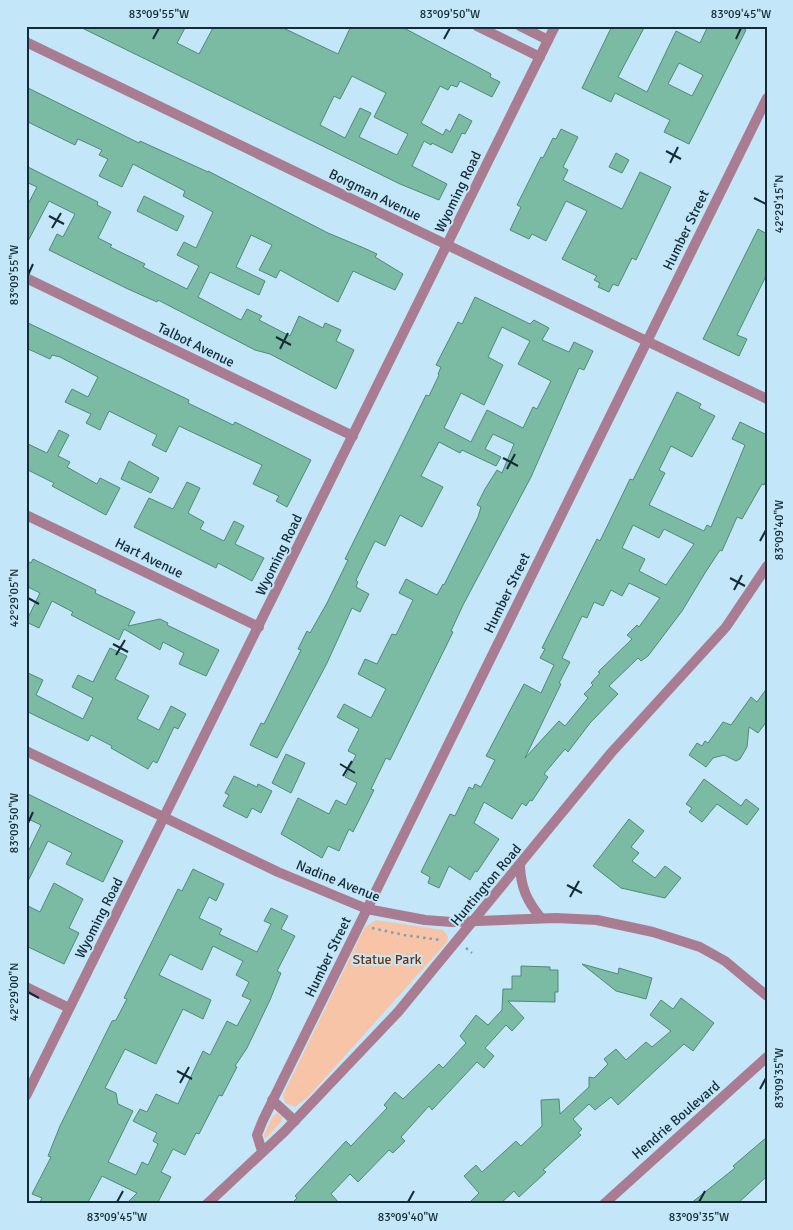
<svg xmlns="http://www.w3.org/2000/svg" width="793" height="1230" font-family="Signika,sans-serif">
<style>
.green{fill:#f8c4a8}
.building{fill:#7bbba4;stroke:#4d8b76;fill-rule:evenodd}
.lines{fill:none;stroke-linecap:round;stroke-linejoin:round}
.path{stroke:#809fae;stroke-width:2.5;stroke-dasharray:2.5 4;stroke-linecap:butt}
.street{stroke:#aa7c91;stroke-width:10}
.ticks{fill:none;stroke:#132b36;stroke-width:2}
.labels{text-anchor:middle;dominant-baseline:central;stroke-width:4;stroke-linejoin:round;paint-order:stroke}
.street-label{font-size:14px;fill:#132b36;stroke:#c3e6f8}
.park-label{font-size:14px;fill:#703203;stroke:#c3e6f8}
.neatline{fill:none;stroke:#132b36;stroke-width:2}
.ticks-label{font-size:12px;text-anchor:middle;fill:#132b36}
</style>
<rect width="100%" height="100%" fill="#c3e6f8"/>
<g class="green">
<path d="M376,920L443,930L448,936L447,942L308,1097L295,1107L285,1103L283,1095L365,927Z"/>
<path d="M277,1113L282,1117L281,1122L266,1138L263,1137L272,1118Z"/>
</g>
<g class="building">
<path d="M78,26H186L177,43L199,54L214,26H279L338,54L351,26H400L491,74L490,77L500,82L492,97L460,81L457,87L451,85L448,90L440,86L421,123L443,135L446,129L450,132L459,114L472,121L465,134L462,133L452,153L432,143L431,145L424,141L412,166L447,184L439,200L400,184ZM352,76L386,93L374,117L408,134L397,155L359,137L371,113L360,108L345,138L320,125L334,96L340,99Z"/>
<path d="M612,26H645L618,77L647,92L676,31L700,43L708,26H739L746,30L689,144L664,132L670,120L615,93L611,102L582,88ZM679,63L703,75L692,96L668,84Z"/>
<path d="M26,87L139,143L140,141L208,172V171L328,233L364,248L377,254L375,257L403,274L395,290L353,271L338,302L280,270L276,278L259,270L272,245L251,235L236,267L265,281L259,295L210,272L198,297L241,320L247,309L262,316L259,320L290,336L299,316L323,328L325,323L341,330L336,341L354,350L336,389L270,354L255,350L158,300L157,302L128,289L49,250L57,234L63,237L75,214L49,201L26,245V208L37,187L26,182V166L98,202L97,205L111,212L98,238L112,245L110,247L145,264L143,267L187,289L199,266L177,255L184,242L196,248L213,212L183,196L185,191L133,164L122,187L99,176L108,159L99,155L102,150L78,139L75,145L26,121Z"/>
<path d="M561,129L578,137L563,167L568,170L563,180L622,209L640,172L671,187L636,260L632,258L618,286L613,284L609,292L598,287L600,283L594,280L597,276L562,259L587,211L566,201L546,241L532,234L529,239L510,230L521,207L517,205L541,157L543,158L553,138L556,139Z"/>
<path d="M616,153L629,160L622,173L609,167Z"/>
<path d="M144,196L184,216L177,231L137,211Z"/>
<path d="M758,229L767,234V274L737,335L747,339L739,356L703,339Z"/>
<path d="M475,297L530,324L534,320L549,328L542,340L569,352L574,342L593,351L584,370L579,368L531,477L463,605L451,631L453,632L390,760L386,758L371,789L374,790L353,832L349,829L339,851L328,846L322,858L281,834L298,798L329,814L336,800L346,805L357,783L345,777L356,755L348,751L359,729L337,717L344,704L371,718L386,689L358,674L365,659L377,664L392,634L396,635L413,600L399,593L406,579L437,595L443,584L444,585L478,517L481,507L477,505L485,489L497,470L502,473L514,444L493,434L485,449L501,457L496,466L462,450L460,453L439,442L421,476L443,487L422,527L400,515L385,546L375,541L356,580L358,582L356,587L369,594L360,612L352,608L327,663L277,758L250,745L261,723L264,724L301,650L298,649L307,631L310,633L327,603L348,560L345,559L404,440L426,395L429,396L439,375L438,374L441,367L436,365L458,322L462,324ZM502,327L530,341L518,364L551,381L537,409L533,407L523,428L487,410L471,442L444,428L461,393L484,405L503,365L488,357Z"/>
<path d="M26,322L189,400L188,403L227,422L233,425L235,422L311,460L287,507L276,501L279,496L253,484L262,465L179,426L166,452L152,445L157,435L109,411L100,430L86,423L91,414L65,402L72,389L88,397L98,377L60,357L52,355L50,359L26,348Z"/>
<path d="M677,392L701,404L699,408L715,416L692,457L671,446L659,470L665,473L649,505L704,531L707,525L711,527L745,445L732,439L740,422L767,435V478L764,485L762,484L742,519L737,517L722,551L720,550L705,573L682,611L648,656L641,661L638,658L609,686L618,694L590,723L568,752L565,749L544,774L548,777L532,801L530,800L526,806L522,803L512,819L484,802L474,823L499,839L477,872L475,871L470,880L449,866L439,888L428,883L430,877L421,872L450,814L455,816L469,787L473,789L475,784L481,787L495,760L486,756L524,684L541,693L554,665L540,658L545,649L542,648L597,539L600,541L630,479L633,480ZM633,525L659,538L664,529L694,544L666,585L639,571L645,559L622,548ZM629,583L660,598L639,627L637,625L627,635L632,639L598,672L600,673L591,683L593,685L584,694L588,698L565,726L559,721L525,758L561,684L559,683L570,662L562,658L582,616L587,618L594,602L603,606L611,590L622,596Z"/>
<path d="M59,430L69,435L58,456L70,462L67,467L97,484L100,478L120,488L106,515L52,486L54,483L26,469V443L47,453Z"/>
<path d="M129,461L159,478L151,493L121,479Z"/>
<path d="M187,482L200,488L188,513L204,522L200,529L224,541L234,521L244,526L235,544L264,558L252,581L218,563L216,568L134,527L149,498L173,509Z"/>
<path d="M33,559L96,590L95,593L135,612L128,626L160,619L168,623L167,625L219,650L206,676L179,664L184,653L163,642L160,650L124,629L119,640L71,615L73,612L52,601L39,628L26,622L40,593L26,586V560L31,563Z"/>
<path d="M110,648L127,656L115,679L149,696L137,719L159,730L171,706L186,714L178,729L174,727L157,763L153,761L148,769L111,748L112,746L91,735L88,741L28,712L26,714V672L43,680L36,695L83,719L93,698L72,687L78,675L93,682Z"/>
<path d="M767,688V721L758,733L749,727L747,747L740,759L736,761L724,755L713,758L706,767L689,755L697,743L702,746L705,741L708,743L723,722L731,725L751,697L757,702Z"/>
<path d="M286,754L305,763L291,793L272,783Z"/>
<path d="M234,776L257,787L258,784L272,791L261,813L252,808L247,818L223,806L229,795L225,793Z"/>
<path d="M704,779L741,806L746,799L759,809L747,825L717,804L702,822L689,812L692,808L686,804Z"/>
<path d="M26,793L123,841L103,882L66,864L72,853L48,841L26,885V856L41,825L26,818Z"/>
<path d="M629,819L644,831L631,847L639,853L632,861L655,878L665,866L681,878L665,898L621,888L593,866Z"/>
<path d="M193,869L224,884L216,901L209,897L199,918L222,929L219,934L257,952L271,924L264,921L271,908L288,916L281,929L295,936L277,971L281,973L270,1000L247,1048L235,1066L237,1067L222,1096L219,1095L199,1134L196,1133L185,1155L173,1149L161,1172L171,1177L157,1204H126L137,1193L102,1176L87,1204H39L42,1198L32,1194L51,1157L48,1156L60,1126L112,1021L116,1020L127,999L124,998L178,889L182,891ZM213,946L243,961L236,975L249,982L242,996L251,1000L237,1026L227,1021L210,1055L203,1051L178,1104L156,1094L147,1112L140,1109L133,1121L157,1133L153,1141L158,1144L148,1165L142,1162L136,1175L108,1162L133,1111L118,1104L116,1093L105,1088L125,1049L156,1064L183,1009L203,1019L211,1000L159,975L170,954L202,970Z"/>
<path d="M54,883L83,899L69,928L79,933L64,964L26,946V905L40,912Z"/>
<path d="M582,964L618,974L619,968L652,978L646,999L616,991Z"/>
<path d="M521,966L550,967V970H558V992H555V1002L508,1001L524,1018L512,1031L506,1025L485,1048L494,1056L484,1068L477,1062L432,1110L429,1106L401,1137L405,1141L393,1153L389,1150L358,1182L350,1174L331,1194L340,1204H291L297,1198L295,1196L346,1141L351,1146L387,1108L384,1105L395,1092L403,1099L439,1064L443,1068L466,1043L460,1036L476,1015L488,1025L502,1010L503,989H512V976H521Z"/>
<path d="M681,998L714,1023L693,1051L684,1044L618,1105L611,1097L595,1110L589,1104L573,1119L582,1129L578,1133L581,1135L543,1170L546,1172L519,1197L514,1191L500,1204H468L479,1193L464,1176L476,1165L482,1172L516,1141L521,1146L542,1126L541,1100L559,1099L560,1114L589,1087V1077L594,1078L608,1064L604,1059L616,1049L626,1060L646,1042L652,1047L671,1031L650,1015L661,1000L673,1009Z"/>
<path d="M767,1137V1176L749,1193L737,1204H690L735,1168L733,1166Z"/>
</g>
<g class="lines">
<g class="path">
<path d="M372,928L404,935L440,940"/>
<path d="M466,948L472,953"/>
</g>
<g class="street">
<path d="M477,26L540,57"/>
<path d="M520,26L548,40"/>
<path d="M26,42L767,399"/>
<path d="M26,278L353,436"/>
<path d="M26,515L259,627"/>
<path d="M26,751L278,872L367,909L425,920L452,922L556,918L597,920L653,932L700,947L725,961L767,996"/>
<path d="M520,866C521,888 527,901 541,918"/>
<path d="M26,987L69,1008"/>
<path d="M26,1096L555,26"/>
<path d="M272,1100L295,1121"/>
<path d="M262,1151L257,1135L263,1120L767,98"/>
<path d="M207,1204L284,1132L398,1012L611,753L726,627L767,566"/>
<path d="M604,1204L767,1057"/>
</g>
</g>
<path class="ticks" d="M153,39L159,28M444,39L450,28M736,39L741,28M666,151L681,159M670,163L678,147M754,198L766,204M49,216L64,224M52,228L61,213M28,275L33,264M276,337L291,345M280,349L288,333M503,458L518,466M507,469L515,454M760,541L766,530M730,578L745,586M734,590L742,575M28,598L39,604M113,644L128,652M116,655L125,640M340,764L355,773M343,776L352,761M28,823L33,812M567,885L582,893M570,897L579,881M28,992L39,998M177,1071L192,1079M180,1083L189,1067M760,1089L766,1078M117,1202L123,1191M408,1202L414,1191M699,1202L705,1191"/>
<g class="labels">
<g class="street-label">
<text transform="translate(458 192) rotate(-64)">Wyoming Road</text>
<text transform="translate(375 195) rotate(26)">Borgman Avenue</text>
<text transform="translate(686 230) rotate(-64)">Humber Street</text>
<text transform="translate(196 345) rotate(26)">Talbot Avenue</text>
<text transform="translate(279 555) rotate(-64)">Wyoming Road</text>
<text transform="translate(149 558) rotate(26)">Hart Avenue</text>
<text transform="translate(507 593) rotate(-64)">Humber Street</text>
<text transform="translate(338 881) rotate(22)">Nadine Avenue</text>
<text transform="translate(486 885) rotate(-50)">Huntington Road</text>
<text transform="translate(99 918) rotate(-63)">Wyoming Road</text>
<text transform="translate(328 957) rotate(-64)">Humber Street</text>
<text transform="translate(676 1120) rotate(-41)">Hendrie Boulevard</text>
</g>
<g class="park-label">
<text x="387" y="959">Statue Park</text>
</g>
</g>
<rect width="793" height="1230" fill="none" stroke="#c3e6f8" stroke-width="55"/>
<rect x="28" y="28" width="738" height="1174" class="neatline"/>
<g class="ticks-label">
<text x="159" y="18">83°09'55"W</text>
<text x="450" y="18">83°09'50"W</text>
<text x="741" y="18">83°09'45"W</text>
<text transform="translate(779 204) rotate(-90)" y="4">42°29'15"N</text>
<text transform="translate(14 275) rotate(-90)" y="4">83°09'55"W</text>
<text transform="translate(779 530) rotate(-90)" y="4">83°09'40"W</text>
<text transform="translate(14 598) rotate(-90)" y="4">42°29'05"N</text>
<text transform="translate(14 823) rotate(-90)" y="4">83°09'50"W</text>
<text transform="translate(14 992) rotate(-90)" y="4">42°29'00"N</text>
<text transform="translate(779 1078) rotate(-90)" y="4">83°09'35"W</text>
<text x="117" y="1221">83°09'45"W</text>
<text x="408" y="1221">83°09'40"W</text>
<text x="699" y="1221">83°09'35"W</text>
</g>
</svg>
